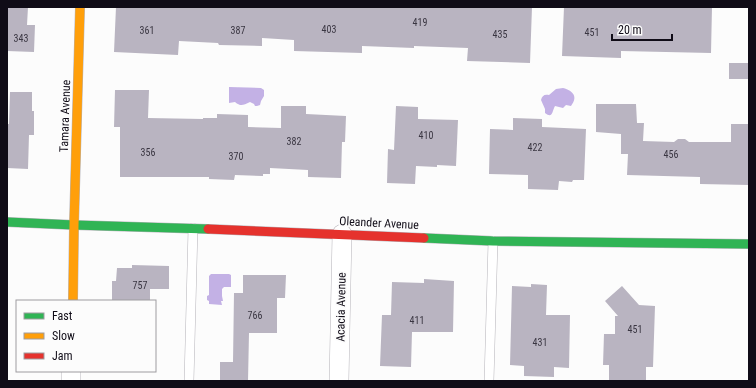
<svg xmlns="http://www.w3.org/2000/svg" width="756" height="388" font-family="'Roboto Condensed',sans-serif">
<style>
.water{fill:#c3b1e5}
.building{fill:#b9b4c1}
.lines{fill:none;stroke-linecap:round;stroke-linejoin:round}
.lane-casing{stroke:#b6b4ba;stroke-width:10}
.street-casing{stroke:#b6b4ba;stroke-width:20}
.fast-casing{stroke:#b6b4ba;stroke-width:10}
.slow-casing{stroke:#b6b4ba;stroke-width:10}
.jam-casing{stroke:#b6b4ba;stroke-width:10}
.lane{stroke:#fff;stroke-width:9}
.street{stroke:#fff;stroke-width:19}
.fast{stroke:#30b455;stroke-width:9}
.slow{stroke:#ff9f0a;stroke-width:9}
.jam{stroke:#e5322d;stroke-width:9}
.labels{text-anchor:middle;dominant-baseline:central;stroke-width:3.5;stroke-linejoin:round;paint-order:stroke}
.number-label{font-size:10px;fill:#3a3642}
.street-label{font-size:12px;fill:#100c17;stroke:#fcfcfc}
</style>
<rect width="100%" height="100%" fill="#fcfcfc"/>
<g class="water">
<path d="M229,87L261,88L264,90V96L261,101L260,105L257,106H255L254,104L250,102C243,105 241,107 235,102L229,103Z"/>
<path d="M563,88C574,91 578,97 571,106L566,105L563,108L555,106C552,111 553,119 545,113V109L541,100C542,96 544,94 549,95L556,89Z"/>
<path d="M211,274H229L231,275V287H224L222,289V296L223,301H221L222,305L209,304V301L207,300V296L209,295V276Z"/>
</g>
<g class="building">
<path d="M7,7H28L27,25H35L34,52L7,51Z"/>
<path d="M116,7H532L530,63L467,61L468,48L414,46V48L362,46V53L294,51V40L262,38V46L219,45L218,43L179,41L178,55L114,52Z"/>
<path d="M564,7H712L711,53L621,51V58L562,56Z"/>
<rect x="729" y="63" width="20" height="16"/>
<path d="M115,90H149L148,118L203,119V118H217V114L248,115V127L281,128V106H306V114L346,116L345,142H342L341,178L308,177V170L270,168V174H263V176L235,175L234,180L209,179V177H120V127H114Z"/>
<path d="M10,92H32V111H34V135H29L28,169L7,168V124H9Z"/>
<path d="M596,104H636L637,123H644L643,141L674,142L678,139H685L689,142H731V124H749V185L700,184V177L627,175L628,154H621V134L596,132Z"/>
<path d="M396,106L418,107V119L458,120L456,166L437,165V167L416,166L415,184L387,183L388,149L394,150Z"/>
<path d="M513,118L542,119V127L586,129L584,180H573L572,182L559,181L558,190L528,189V175L489,174L490,129L513,130Z"/>
<path d="M132,265L169,266V289H150V301H112V281H116L117,268H132Z"/>
<path d="M243,275H286L285,298H277V333H249L248,381H220V362H233L234,293H243Z"/>
<path d="M424,279L454,281L453,332H412L411,367L380,366L382,315H391L392,282L424,283Z"/>
<path d="M531,284L547,285L546,315H570L569,368L554,367V377L524,376V366L510,365L512,286L531,287Z"/>
<path d="M622,286L639,305L655,306L653,367H646V381H609V365H603L604,334H615V316H618L605,301Z"/>
</g>
<g class="lines">
<g class="lane-casing">
<g id="lane">
<path d="M189,381L193,228"/>
<path d="M489,381L493,241"/>
</g>
</g>
<g class="street-casing">
<g id="street">
<path d="M71,381V371"/>
<path d="M339,381L342,234"/>
</g>
</g>
<g class="fast-casing">
<g id="fast">
<path d="M7,222L74,225L208,229"/>
<path d="M424,238L493,241L749,244"/>
</g>
</g>
<g class="slow-casing">
<path id="slow" d="M73,301L74,225L80,7"/>
</g>
<g class="jam-casing">
<path id="jam" d="M208,229L424,238"/>
</g>
<use href="#lane" class="lane"/>
<use href="#street" class="street"/>
<use href="#fast" class="fast"/>
<use href="#slow" class="slow"/>
<use href="#jam" class="jam"/>
</g>
<g class="labels">
<g class="number-label">
<text x="420" y="22">419</text>
<text x="329" y="29">403</text>
<text x="147" y="30">361</text>
<text x="238" y="30">387</text>
<text x="592" y="32">451</text>
<text x="500" y="34">435</text>
<text x="21" y="38">343</text>
<text x="426" y="135">410</text>
<text x="294" y="141">382</text>
<text x="535" y="147">422</text>
<text x="148" y="152">356</text>
<text x="671" y="154">456</text>
<text x="236" y="156">370</text>
<text x="140" y="285">757</text>
<text x="255" y="315">766</text>
<text x="417" y="320">411</text>
<text x="635" y="329">451</text>
<text x="540" y="342">431</text>
</g>
<g class="street-label">
<text transform="translate(65 116) rotate(-88)">Tamara Avenue</text>
<text transform="translate(379 223) rotate(3)">Oleander Avenue</text>
<text transform="translate(341 307) rotate(-89)">Acacia Avenue</text>
</g>
</g>
<rect width="756" height="388" fill="none" stroke="#100c17" stroke-width="16"/>
<rect x="16" y="300" width="140" height="72" fill="#fcfcfc" stroke="#9e9ca0"/>
<rect x="24" y="313" width="20" height="6" fill="#30b455" stroke="#9e9ca0"/>
<text x="52" y="320" font-size="12" fill="#100c17">Fast</text>
<rect x="24" y="333" width="20" height="6" fill="#ff9f0a" stroke="#9e9ca0"/>
<text x="52" y="340" font-size="12" fill="#100c17">Slow</text>
<rect x="24" y="353" width="20" height="6" fill="#e5322d" stroke="#9e9ca0"/>
<text x="52" y="360" font-size="12" fill="#100c17">Jam</text>
<path d="M612 34v6h60v-6" fill="none" stroke="#100c17" stroke-width="2"/>
<text x="618" y="34" font-size="12" fill="#100c17" stroke="#fcfcfc" stroke-width="3" paint-order="stroke">20 m</text>
</svg>
